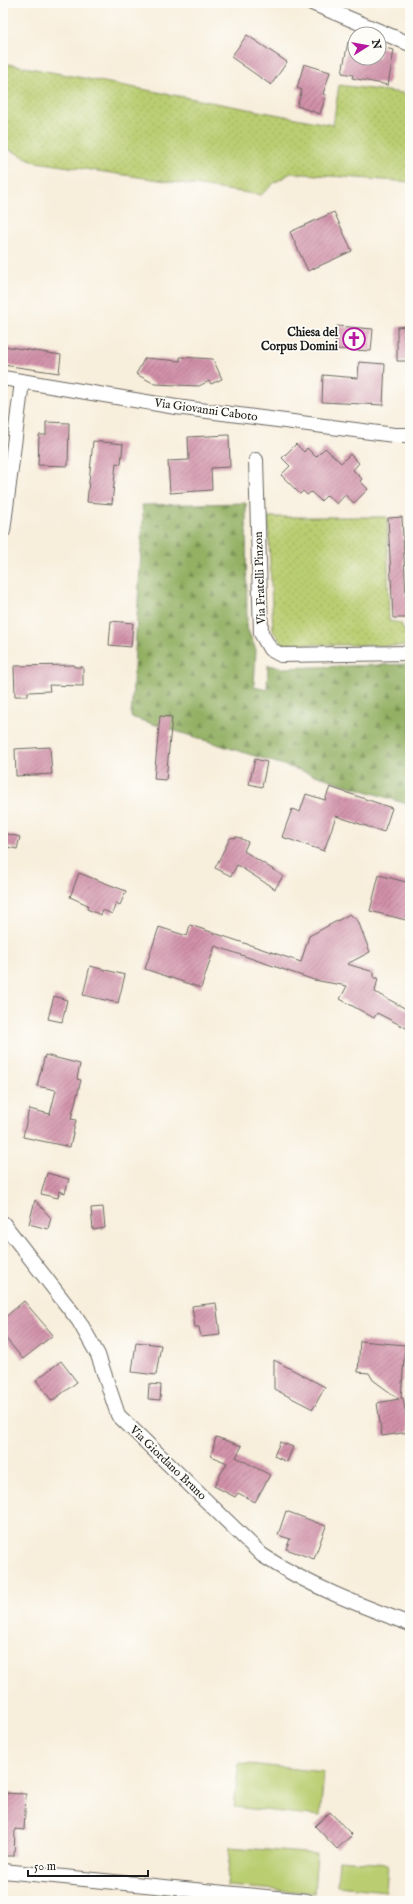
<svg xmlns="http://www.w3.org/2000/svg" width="413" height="1904" font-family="'IM FELL English',serif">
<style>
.green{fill:url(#green-dots);stroke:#6b7446}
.forest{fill:url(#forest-firs);stroke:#586640}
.pitch{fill:#bacd71;stroke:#6b7446}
.building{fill:url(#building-hatch)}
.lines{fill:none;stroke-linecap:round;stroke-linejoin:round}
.minor-casing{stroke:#69665f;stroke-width:16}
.minor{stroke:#fff;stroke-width:14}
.labels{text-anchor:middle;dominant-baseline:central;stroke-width:3.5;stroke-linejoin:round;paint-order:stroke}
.poi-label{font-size:12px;font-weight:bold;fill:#1c1c1c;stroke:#fdfcf7;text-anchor:end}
.street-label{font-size:12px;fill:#1c1c1c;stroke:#fdfcf7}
</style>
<defs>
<pattern id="green-dots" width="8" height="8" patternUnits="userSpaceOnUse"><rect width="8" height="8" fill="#bacd71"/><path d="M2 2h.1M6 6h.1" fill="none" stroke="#9faf61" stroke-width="1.8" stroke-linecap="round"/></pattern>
<pattern id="forest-firs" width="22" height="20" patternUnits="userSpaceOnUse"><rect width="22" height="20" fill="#93b063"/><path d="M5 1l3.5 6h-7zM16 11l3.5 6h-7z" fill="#778e51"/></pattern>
<pattern id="building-hatch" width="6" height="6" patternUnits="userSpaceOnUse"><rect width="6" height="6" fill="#d191a9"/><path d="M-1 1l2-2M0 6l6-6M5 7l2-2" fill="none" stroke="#a97689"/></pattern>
</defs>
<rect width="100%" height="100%" fill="#fdfcf7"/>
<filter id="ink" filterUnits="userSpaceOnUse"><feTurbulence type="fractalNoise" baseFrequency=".025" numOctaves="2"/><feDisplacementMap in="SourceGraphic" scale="8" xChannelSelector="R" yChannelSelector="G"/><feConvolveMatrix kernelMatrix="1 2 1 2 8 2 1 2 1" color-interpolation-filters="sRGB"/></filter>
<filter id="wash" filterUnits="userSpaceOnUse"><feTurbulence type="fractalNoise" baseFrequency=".012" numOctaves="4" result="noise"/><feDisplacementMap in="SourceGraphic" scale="16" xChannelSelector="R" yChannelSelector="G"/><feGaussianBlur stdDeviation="0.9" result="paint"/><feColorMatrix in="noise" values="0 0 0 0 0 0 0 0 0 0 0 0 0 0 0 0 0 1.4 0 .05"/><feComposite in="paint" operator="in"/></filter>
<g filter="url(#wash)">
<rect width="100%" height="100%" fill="#f8eedc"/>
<g class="green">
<path d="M3,63L333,125L339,85L410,94V182L291,173L274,183L261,195L36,162L3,147Z"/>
<path d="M268,517H387L389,621L401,623L410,646L285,644L280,641L273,631Z"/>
</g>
<path class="forest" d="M246,503L247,628L256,650L254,687L267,690L268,665L284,668L410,664V805L131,717L143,518L142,505Z"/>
<g class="pitch">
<path d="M239,1763L324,1772L320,1816L234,1807Z"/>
<path d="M230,1847L317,1854L314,1893L227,1886Z"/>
<path d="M339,1860L388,1864L386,1891L337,1886Z"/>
</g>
<g id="blocks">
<g class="building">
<path d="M247,35L287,62L271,85L231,57Z"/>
<path d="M348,42L355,43V58H379V47L394,50L388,85L352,78L353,75L342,73Z"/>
<path d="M304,64L330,72L323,94L326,95L320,114L297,106L302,90L297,88Z"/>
<path d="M334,212L352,251L308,271L290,232Z"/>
<path d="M337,326L373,329L371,351L335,349Z"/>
<path d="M410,326V361H397V327Z"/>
<path d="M3,346L61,355L59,373L3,365Z"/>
<path d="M180,357L213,359L222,379L211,384L209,381L199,386L155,384L136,374L145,358L180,361Z"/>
<path d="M359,362L385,364L383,405L322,402L323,375L358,378Z"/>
<path d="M46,422L69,423L68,466L38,465L39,435H46Z"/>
<path d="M229,435L230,467L211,468L212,490L170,493L168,461L189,460L188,437Z"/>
<path d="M93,441L123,444L121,464L116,463L112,504L87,502Z"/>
<path d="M296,444L304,452L307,448L316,457L325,448L341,463L350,454L359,463L353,470L362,479L360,481L368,489L354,503L345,495L337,504L327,495L321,501L311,492L307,495L303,491L300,494L281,475L290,466L282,458Z"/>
<path d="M402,517L406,597H410V618H393L388,518Z"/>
<path d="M111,621L133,623L131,647L109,645Z"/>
<path d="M74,665V667H83V686L49,685L50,691L28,692V696H15L14,666Z"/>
<path d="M160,716L172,717L166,780L154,779Z"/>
<path d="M50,747L52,774L16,776L15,749Z"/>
<path d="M255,759L267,762L262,787L249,784Z"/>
<path d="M330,787L392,808L384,832L336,816L324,851L282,837L292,809L300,812L306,794L325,800Z"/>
<path d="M3,833L20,837L17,849L3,846Z"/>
<path d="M238,837L248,842L244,851L283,876L275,889L237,865L231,876L215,868L230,838Z"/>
<path d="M79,873L126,891L120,905L116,903L112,914L103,910L101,915L87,909L88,905L70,897Z"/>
<path d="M379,875L410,883V921L370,911Z"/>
<path d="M350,914L358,921L370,952L347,964L374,972V978H378L375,992L410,1011V1030L377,1013L374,1018L340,999L347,986L314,980L215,946L201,988L145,969L159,927L187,936L190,925L301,962L309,936Z"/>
<path d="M90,966L125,975L118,1003L83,995Z"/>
<path d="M54,996L67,1000L62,1022L48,1019Z"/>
<path d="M45,1055L80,1064L77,1079L81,1080L71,1119L76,1120L70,1147L23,1137L29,1109L50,1114L56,1090L37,1086Z"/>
<path d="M47,1173L69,1179L65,1193L59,1191L58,1198L41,1194Z"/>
<path d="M35,1200L51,1218L48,1229L29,1224Z"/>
<path d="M103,1207L105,1228L93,1230L91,1208Z"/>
<path d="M24,1301L53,1335L23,1359L3,1335V1319Z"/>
<path d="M216,1303L220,1335L201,1337L199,1327H195L192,1306Z"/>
<path d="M360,1341L405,1345L401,1398H403L409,1432L382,1436L377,1403L399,1399L373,1380L369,1373L358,1372Z"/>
<path d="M136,1342L161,1345L156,1375L132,1372Z"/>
<path d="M274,1360L325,1387L313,1409L274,1389Z"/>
<path d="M61,1361L77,1382L52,1401L36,1380Z"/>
<path d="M149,1384L161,1385L160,1400L148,1399Z"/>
<path d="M216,1437L242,1446L236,1457L270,1475L255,1502L238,1493L235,1497L214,1486L227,1463L211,1456Z"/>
<path d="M280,1442L293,1447L287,1462L274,1456Z"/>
<path d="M286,1511L326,1526L314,1559L286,1549L290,1539L278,1535Z"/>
<path d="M3,1793L26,1794L24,1830L15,1829L14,1856H3Z"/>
<path d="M330,1812L352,1835L337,1849L315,1826Z"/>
</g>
</g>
</g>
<g filter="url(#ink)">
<use href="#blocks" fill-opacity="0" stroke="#69665f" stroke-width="1"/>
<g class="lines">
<g class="minor-casing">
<g id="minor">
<path d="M312,3L410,44"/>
<path d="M3,378L176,407L394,435H410"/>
<path d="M256,460L261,633L270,649L281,655L410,653"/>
<path d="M3,531L22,382"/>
<path d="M3,1223L79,1321L98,1355L118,1415L262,1555C307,1585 359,1605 410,1624"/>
<path d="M3,1871L307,1901"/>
</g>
</g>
<use href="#minor" class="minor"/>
</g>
</g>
<defs>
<g id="church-ring" transform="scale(1.15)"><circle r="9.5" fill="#fdfcf7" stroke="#b5179e" stroke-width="1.5"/><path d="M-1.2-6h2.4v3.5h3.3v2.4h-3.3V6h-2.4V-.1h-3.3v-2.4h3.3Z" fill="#b5179e"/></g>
</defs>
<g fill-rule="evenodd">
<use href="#church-ring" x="354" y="339"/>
</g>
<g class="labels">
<g class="poi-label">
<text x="338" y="332">Chiesa del<tspan x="338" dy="14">Corpus Domini</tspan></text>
</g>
<g class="street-label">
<text transform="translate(206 410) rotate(8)">Via Giovanni Caboto</text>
<text transform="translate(260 578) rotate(-92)">Via Fratelli Pinzon</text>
<text transform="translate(168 1463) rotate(44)">Via Giordano Bruno</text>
</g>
</g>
<rect width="413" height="1904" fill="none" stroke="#fdfcf7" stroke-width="16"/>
<g transform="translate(367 46) rotate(79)"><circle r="19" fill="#fdfcf7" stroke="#a3a29f"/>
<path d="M0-3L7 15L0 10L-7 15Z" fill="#b5179e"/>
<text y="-6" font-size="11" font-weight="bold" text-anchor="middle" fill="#1c1c1c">N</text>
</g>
<path d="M28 1870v6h120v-6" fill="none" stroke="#1c1c1c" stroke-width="2"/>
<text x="34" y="1870" font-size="12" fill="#1c1c1c" stroke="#fdfcf7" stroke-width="3" paint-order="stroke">50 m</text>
</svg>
